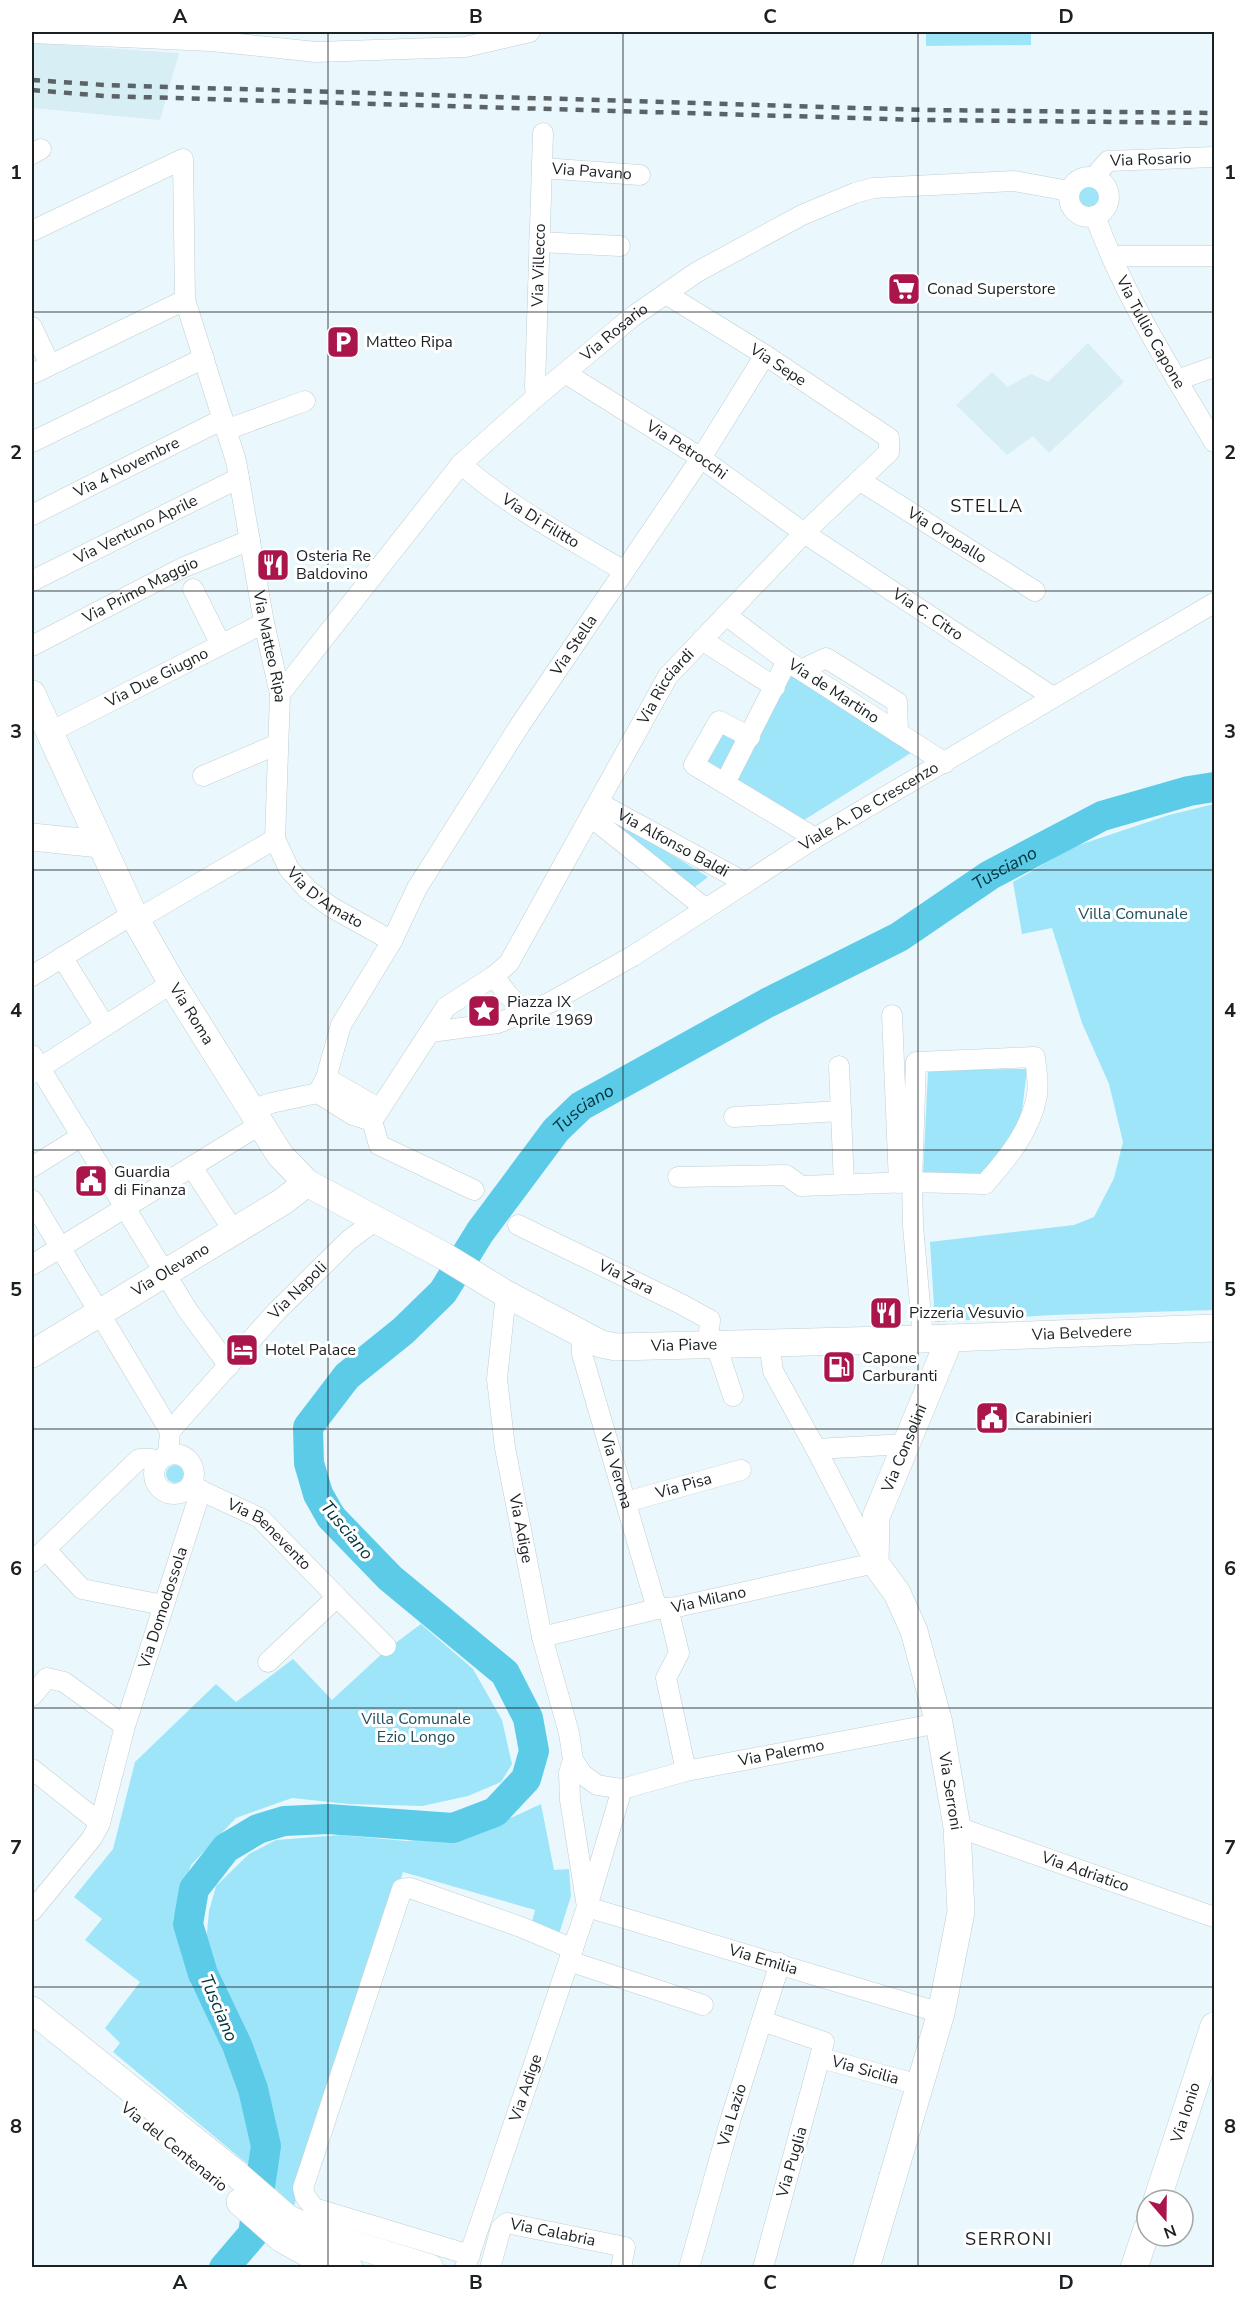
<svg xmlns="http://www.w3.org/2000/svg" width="1246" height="2299" font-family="'Nunito Sans',sans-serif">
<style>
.built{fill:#d7eef5}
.green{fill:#9ee5fa}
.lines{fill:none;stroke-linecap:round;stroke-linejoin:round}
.river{stroke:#5ccbe8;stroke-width:30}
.street-casing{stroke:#c0ced2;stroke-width:21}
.secondary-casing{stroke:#c0ced2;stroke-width:28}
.street{stroke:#fff;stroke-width:20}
.secondary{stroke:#fff;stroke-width:27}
.rail{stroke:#5b6366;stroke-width:4.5;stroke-dasharray:8 8;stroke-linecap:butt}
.grid{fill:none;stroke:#1b2022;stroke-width:1.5;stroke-opacity:0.55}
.labels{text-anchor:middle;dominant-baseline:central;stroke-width:6;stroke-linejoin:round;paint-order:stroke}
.street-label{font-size:16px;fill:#1b2022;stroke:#fff}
.poi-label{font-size:16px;fill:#1b2022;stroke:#fff;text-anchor:start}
.park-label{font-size:16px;fill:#21505d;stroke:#fff}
.neighbourhood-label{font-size:18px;letter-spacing:1.5px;fill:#1b2022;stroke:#fff}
.water-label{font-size:18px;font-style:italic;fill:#00343f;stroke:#fff}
.neatline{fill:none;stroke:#1b2022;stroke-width:2}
.grid-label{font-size:20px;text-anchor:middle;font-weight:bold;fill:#1b2022}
</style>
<rect width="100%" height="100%" fill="#eaf8fd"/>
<g class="built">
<path d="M32,43L179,53L160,120L32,108Z"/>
<path d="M1088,343L1124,382L1049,453L1033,436L1007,455L956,405L992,372L1008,387L1031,374L1048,382Z"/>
</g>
<g class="green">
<path d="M926,32H1031V45L926,46Z"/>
<circle cx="1090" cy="197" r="11"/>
<path d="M780,664L914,751L804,820L694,756L716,715L744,729Z"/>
<path d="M1214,804V1310L1053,1315L935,1322L930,1242L1074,1225L1094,1217L1114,1178L1123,1142L1109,1084L1082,1023L1052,928L1022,934L1013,882L1073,847L1169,815Z"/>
<path d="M617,821L708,877L691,890L614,827Z"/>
<path d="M1027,1069L1022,1111L1011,1141L984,1174L923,1177L928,1070Z"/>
<circle cx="175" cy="1474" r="9"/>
<path d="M421,1624L473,1669L502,1720L512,1764L501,1782L468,1796L422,1806L348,1804L292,1798L236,1818L191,1865L173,1920L191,1985L234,2067L251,2120V2167L113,2052L120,2043L105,2028L140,1982L85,1940L102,1919L74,1897L113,1849L135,1762L216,1684L236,1702L293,1659L332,1700L386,1650Z"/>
<path d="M541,1804L554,1870L569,1869L571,1896L559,1934L531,1926L535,1910L403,1872L294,2206L269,2183L275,2154L258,2061L220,1981L206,1943L209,1911L216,1886L249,1854L276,1840L340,1835L407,1841L459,1833L513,1817Z"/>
</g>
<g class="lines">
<path class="river" id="s1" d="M224,2268L253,2234L266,2146L253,2089L237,2045L203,1974L188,1924L194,1889L226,1848L258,1829L284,1821L328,1819L453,1828L495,1812L526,1779L534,1751L528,1718L505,1673L390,1578L331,1517L318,1494L309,1463L308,1427L347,1376L403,1331L443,1292L480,1232L556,1130L581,1106L767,1003L899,937L990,875L1102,816L1189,791L1214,787"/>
<g class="street-casing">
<g id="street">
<path d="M32,33L211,41L316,52L465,47L530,32"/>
<path d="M32,154L41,149"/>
<path id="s2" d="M542,168L640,175"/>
<circle cx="1089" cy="197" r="20"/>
<path id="s3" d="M1094,177L1108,161L1214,157"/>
<path id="s4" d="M1095,216C1124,296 1171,370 1214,442"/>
<path id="s5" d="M32,231L183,159L185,300L236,461L264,623L280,694L275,839L289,869L308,890L331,907L392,941"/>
<path d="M539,242L620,246"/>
<path d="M1111,256H1214"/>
<path d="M32,327L50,365"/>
<path id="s6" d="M565,373L701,458L804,533L1053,697"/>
<path d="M32,374L185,300"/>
<path d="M1177,380L1214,367"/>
<path id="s7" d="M536,397L535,386L543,133"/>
<path d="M226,430L305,401"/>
<path d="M32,442L204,358"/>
<path id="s8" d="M461,464C509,507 569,538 624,571"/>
<path id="s9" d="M859,480L1035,591"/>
<path id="s10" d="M32,515L223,419"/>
<path id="s11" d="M32,581L239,478"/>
<path d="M193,589L221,645"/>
<path id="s12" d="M726,615L787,661L945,763"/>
<path d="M702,640L775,687"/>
<path id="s13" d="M32,646L182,568L250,540"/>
<path d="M801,670L826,658L897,702L898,733"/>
<path id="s14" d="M280,694L461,464L536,397L632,317L697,272L802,215L855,193L873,188L1014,181L1069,191"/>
<path id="s15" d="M50,732L264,623"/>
<path d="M750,737L719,721L694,765L815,838"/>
<path d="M203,776L278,744"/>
<path d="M725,783L787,661"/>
<path id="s16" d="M599,803L746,883"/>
<path d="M591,817L706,909"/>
<path d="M136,920L275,839"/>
<path d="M62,957L105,1026"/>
<path d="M32,976L133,914"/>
<path d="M494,976L508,995L527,1013"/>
<path d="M892,1015L899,1183"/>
<path id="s17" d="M431,1032L498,1023L549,1003L633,956L815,838L1214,603"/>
<path d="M32,1055L188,1311L229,1366"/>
<path d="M839,1066L844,1184"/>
<path d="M32,1073L172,983"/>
<path d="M326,1078L380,1109"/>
<path id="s18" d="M318,1093L326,1078L341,1025L392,941L417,888L520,725L701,458L765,355"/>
<path d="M252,1110L271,1103L318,1093L353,1115L372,1121"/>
<path d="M734,1117L841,1111"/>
<path id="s19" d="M372,1121L446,1007L494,976L509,963L668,676L804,533L889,452V438L765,355L666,294"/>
<path d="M372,1121L379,1145L474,1190"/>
<path d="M32,1167L82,1136"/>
<path d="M192,1167L233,1230"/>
<path d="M678,1177L786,1175L801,1186L912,1182L985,1184C1008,1158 1031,1130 1037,1095C1039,1083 1036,1069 1035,1057L916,1062L912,1182L913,1226L923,1339"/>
<path d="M32,1200L170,1431"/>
<path id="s20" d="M518,1225L681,1304L710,1320L708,1345"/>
<path d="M32,1265L261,1124"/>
<path id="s21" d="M506,1294L497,1379L505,1448L542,1637L569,1733L573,1760L569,1773L570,1800L587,1907"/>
<path id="s22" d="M581,1334L582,1354L657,1609"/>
<path d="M716,1345L733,1396"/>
<path d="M816,1449L906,1444"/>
<circle cx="174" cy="1474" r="20"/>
<path id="s23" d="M168,1455L170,1431L276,1312L349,1240L376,1220"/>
<path id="s24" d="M191,1486L260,1518L337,1597"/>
<path id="s25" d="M626,1502L741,1470"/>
<path d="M45,1549L82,1589L163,1605"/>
<path d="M32,1562L139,1459H152L159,1461"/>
<path d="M668,1608L679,1653L666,1678L686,1771"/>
<path id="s26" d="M542,1637L657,1609L677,1607L875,1563L816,1449L773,1371L769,1342"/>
<path d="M268,1662L337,1597L386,1646"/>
<path d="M32,1696L47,1678L64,1682L125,1726"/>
<path id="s27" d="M573,1760L582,1774L597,1785L622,1789L686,1771L939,1723"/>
<path d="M32,1769L100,1823"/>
<path id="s28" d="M957,1827L1214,1917"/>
<path id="s29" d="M587,1907L941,2013"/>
<path id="s30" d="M32,1911L92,1838L100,1823L125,1726L201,1490"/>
<path d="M569,1961L703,2005"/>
<path d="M762,2021L824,2042L763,2268"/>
<path id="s31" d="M821,2058L919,2085"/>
<path d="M470,2255L314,2208L305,2196L303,2188L402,1889L410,1888L521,1927L573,1949"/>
<path id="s32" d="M465,2268L587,1907L622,1789"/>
<path id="s33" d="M490,2268L501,2228L507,2223L625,2247L621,2268"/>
<path id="s34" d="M689,2268L731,2118L780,1963"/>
</g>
</g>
<g class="secondary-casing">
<g id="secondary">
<path id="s35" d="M32,694L136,920L172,983L280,1155L307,1183L444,1256L506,1294L601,1344L616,1347L923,1339L1214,1328"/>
<path d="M32,837L100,844"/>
<path id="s36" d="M32,1354L282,1202L307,1183"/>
<path d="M32,2010L234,2172L287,2218L324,2235L430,2268"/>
<path id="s37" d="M1157,2200L1214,2026"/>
<path d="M240,2202L282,2239L318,2259L349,2268"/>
<path id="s38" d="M866,2268L941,2013L961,1912L957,1827L939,1723L914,1631L897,1593L875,1563L876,1517L950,1338"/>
<path d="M1134,2268L1147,2229"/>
</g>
</g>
<use href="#street" class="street"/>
<use href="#secondary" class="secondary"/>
<g class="rail">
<path d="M32,80L105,85L925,110L1214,113"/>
<path d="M32,90L105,96L924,120L1214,123"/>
</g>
</g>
<path class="grid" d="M328,32V2268M623,32V2268M918,32V2268M32,312H1214M32,591H1214M32,870H1214M32,1150H1214M32,1429H1214M32,1708H1214M32,1987H1214"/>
<defs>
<g id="supermarket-square" transform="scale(1.725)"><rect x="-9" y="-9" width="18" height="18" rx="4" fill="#aa164b" stroke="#fff"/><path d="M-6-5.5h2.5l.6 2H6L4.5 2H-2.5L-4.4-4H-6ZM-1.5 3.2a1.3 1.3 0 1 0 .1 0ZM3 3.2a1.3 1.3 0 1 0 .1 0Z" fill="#fff"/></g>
<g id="parking-square" transform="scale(1.725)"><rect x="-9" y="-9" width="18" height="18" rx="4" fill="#aa164b" stroke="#fff"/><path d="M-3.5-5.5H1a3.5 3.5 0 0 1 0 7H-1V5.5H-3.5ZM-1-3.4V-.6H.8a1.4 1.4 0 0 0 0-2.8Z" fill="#fff"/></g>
<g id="restaurant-square" transform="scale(1.725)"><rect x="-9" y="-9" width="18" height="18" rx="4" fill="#aa164b" stroke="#fff"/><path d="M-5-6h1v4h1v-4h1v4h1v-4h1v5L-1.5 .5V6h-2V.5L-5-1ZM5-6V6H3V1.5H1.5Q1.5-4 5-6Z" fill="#fff"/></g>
<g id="sight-square" transform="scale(1.725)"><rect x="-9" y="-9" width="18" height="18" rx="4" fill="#aa164b" stroke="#fff"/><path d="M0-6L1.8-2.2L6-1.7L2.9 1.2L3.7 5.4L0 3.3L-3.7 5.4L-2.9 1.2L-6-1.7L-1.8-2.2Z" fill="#fff"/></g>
<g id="civic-square" transform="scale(1.725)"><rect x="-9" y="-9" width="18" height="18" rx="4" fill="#aa164b" stroke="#fff"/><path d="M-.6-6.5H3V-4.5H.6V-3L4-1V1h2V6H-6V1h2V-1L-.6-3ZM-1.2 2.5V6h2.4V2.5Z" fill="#fff"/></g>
<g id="hotel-square" transform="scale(1.725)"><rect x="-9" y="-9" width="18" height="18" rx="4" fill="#aa164b" stroke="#fff"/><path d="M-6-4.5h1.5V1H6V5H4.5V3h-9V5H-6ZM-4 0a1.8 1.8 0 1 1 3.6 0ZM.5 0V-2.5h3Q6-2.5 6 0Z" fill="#fff"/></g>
<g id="fuel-square" transform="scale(1.725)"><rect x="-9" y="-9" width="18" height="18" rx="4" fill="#aa164b" stroke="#fff"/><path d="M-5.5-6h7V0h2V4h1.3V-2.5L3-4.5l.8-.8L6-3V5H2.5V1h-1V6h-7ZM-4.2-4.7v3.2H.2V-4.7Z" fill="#fff"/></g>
</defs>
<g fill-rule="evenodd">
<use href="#supermarket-square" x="904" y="289"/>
<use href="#parking-square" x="343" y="342"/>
<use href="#restaurant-square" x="273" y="565"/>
<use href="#sight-square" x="484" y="1011"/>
<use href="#civic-square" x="91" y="1181"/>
<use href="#restaurant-square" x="886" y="1313"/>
<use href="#hotel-square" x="242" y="1350"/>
<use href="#fuel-square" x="839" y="1367"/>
<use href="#civic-square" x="992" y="1418"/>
</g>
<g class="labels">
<g class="street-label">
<text stroke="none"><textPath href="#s3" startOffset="64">Via Rosario</textPath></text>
<text stroke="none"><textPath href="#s2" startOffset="50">Via Pavano</textPath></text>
<text stroke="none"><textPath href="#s7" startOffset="132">Via Villecco</textPath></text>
<text stroke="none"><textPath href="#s4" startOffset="129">Via Tullio Capone</textPath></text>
<text stroke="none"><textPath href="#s14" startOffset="495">Via Rosario</textPath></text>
<text transform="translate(778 365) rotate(33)">Via Sepe</text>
<text stroke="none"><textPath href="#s6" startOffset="144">Via Petrocchi</textPath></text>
<text stroke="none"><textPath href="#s10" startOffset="106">Via 4 Novembre</textPath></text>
<text stroke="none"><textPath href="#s8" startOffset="98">Via Di Filitto</textPath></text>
<text stroke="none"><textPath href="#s11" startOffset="116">Via Ventuno Aprile</textPath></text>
<text stroke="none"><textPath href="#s9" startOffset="104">Via Oropallo</textPath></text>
<text stroke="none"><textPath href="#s13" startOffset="122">Via Primo Maggio</textPath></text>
<text stroke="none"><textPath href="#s6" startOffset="436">Via C. Citro</textPath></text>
<text stroke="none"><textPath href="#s18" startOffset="518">Via Stella</textPath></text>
<text stroke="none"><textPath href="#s5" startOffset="666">Via Matteo Ripa</textPath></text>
<text stroke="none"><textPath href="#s15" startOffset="120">Via Due Giugno</textPath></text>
<text stroke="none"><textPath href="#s19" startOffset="531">Via Ricciardi</textPath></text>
<text stroke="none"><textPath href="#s12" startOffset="132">Via de Martino</textPath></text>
<text stroke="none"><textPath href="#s17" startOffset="498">Viale A. De Crescenzo</textPath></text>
<text stroke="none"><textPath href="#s16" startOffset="84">Via Alfonso Baldi</textPath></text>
<text stroke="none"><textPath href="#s5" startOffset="939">Via D'Amato</textPath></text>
<text stroke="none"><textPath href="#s35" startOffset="358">Via Roma</textPath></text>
<text stroke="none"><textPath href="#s36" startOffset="162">Via Olevano</textPath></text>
<text stroke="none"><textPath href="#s20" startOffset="120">Via Zara</textPath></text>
<text stroke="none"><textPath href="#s23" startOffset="214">Via Napoli</textPath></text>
<text stroke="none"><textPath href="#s35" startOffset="1380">Via Belvedere</textPath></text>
<text stroke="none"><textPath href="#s35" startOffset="982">Via Piave</textPath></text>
<text stroke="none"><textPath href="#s38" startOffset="854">Via Consolini</textPath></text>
<text stroke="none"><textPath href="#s22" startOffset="142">Via Verona</textPath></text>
<text stroke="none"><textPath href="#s25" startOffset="60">Via Pisa</textPath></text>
<text stroke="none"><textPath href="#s21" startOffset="237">Via Adige</textPath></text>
<text stroke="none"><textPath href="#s24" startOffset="93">Via Benevento</textPath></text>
<text stroke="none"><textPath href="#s26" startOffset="171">Via Milano</textPath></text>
<text stroke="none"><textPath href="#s30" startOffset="336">Via Domodossola</textPath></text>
<text stroke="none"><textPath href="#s27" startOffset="224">Via Palermo</textPath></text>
<text transform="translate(950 1791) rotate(81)">Via Serroni</text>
<text stroke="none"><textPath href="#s28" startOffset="136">Via Adriatico</textPath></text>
<text stroke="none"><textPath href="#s29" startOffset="184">Via Emilia</textPath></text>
<text stroke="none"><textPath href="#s31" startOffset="46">Via Sicilia</textPath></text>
<text stroke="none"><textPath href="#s32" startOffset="190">Via Adige</textPath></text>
<text stroke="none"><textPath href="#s37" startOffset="92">Via Ionio</textPath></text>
<text stroke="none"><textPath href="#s34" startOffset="159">Via Lazio</textPath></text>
<text transform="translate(174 2147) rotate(39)">Via del Centenario</text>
<text transform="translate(792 2162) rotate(-74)">Via Puglia</text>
<text stroke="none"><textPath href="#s33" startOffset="96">Via Calabria</textPath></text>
</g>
<g class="poi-label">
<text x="927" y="289">Conad Superstore</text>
<text x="366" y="342">Matteo Ripa</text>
<text x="296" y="556">Osteria Re<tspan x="296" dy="18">Baldovino</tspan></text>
<text x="507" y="1002">Piazza IX<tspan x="507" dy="18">Aprile 1969</tspan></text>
<text x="114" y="1172">Guardia<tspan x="114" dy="18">di Finanza</tspan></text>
<text x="909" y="1313">Pizzeria Vesuvio</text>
<text x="265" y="1350">Hotel Palace</text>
<text x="862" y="1358">Capone<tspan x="862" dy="18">Carburanti</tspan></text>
<text x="1015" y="1418">Carabinieri</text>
</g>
<g class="park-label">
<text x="1133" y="914">Villa Comunale</text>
<text x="416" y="1719">Villa Comunale<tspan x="416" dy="18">Ezio Longo</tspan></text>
</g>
<g class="neighbourhood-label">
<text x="987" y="506">STELLA</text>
<text x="1009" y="2239">SERRONI</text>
</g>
<g class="water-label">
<text stroke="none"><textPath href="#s1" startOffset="2134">Tusciano</textPath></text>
<text stroke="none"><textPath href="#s1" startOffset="1648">Tusciano</textPath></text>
<text transform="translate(347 1530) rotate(50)">Tusciano</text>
<text transform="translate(219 2008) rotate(67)">Tusciano</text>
</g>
</g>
<rect width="1246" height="2299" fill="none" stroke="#ffffff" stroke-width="66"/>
<g transform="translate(1165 2218) rotate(160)"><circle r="28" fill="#ffffff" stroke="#a4a6a7" stroke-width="1.5"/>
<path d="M0-4.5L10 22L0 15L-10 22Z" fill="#aa164b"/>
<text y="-9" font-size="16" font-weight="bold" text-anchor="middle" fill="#1b2022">N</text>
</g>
<rect x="33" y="33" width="1180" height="2233" class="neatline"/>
<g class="grid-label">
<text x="180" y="23">A</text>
<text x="476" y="23">B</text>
<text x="770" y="23">C</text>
<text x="1066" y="23">D</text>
<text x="16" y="179">1</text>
<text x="1230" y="179">1</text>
<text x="16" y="459">2</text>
<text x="1230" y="459">2</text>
<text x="16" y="738">3</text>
<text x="1230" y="738">3</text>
<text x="16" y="1017">4</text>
<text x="1230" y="1017">4</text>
<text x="16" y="1296">5</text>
<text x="1230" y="1296">5</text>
<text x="16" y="1575">6</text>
<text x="1230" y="1575">6</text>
<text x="16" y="1854">7</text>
<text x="1230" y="1854">7</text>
<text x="16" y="2133">8</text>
<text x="1230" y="2133">8</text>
<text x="180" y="2289">A</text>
<text x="476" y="2289">B</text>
<text x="770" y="2289">C</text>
<text x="1066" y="2289">D</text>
</g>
</svg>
